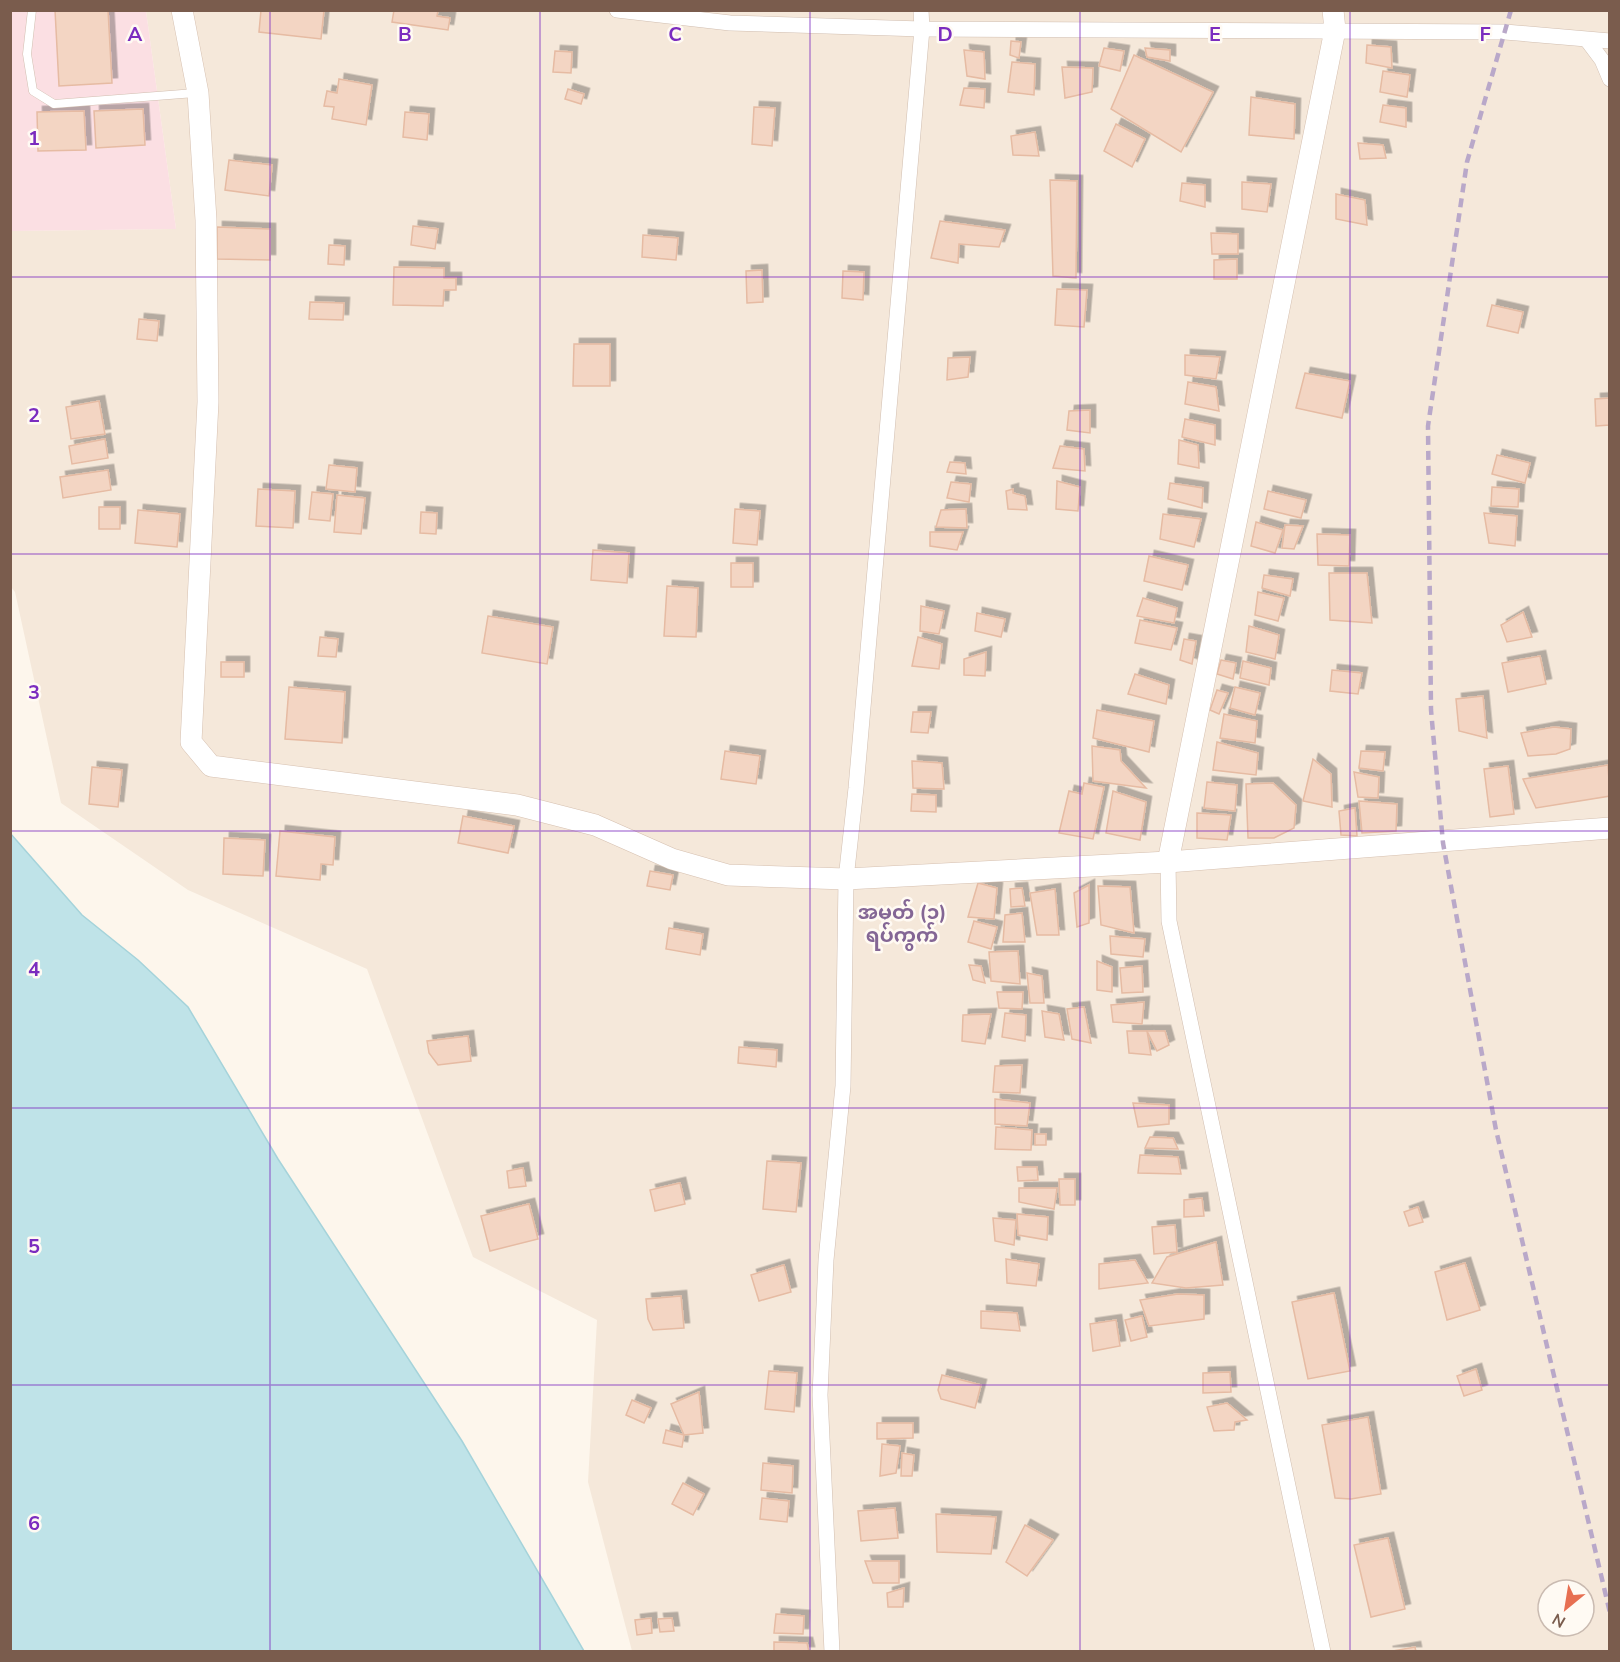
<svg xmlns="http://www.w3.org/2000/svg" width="1620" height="1662" font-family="'Nunito Sans','Noto Sans Myanmar',sans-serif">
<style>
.residential{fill:#f5e8da;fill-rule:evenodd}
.medical{fill:#fbdfe3}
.water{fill:#bfe3e8;stroke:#a5d3da;stroke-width:1.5}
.building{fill:#f3d5c3;stroke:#e6bba3;stroke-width:1.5;filter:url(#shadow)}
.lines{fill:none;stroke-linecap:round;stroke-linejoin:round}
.lane-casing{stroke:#d1beb0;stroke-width:9}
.street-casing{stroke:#d1beb0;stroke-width:16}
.secondary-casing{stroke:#d6c0b0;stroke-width:22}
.lane{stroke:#fff;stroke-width:8}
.street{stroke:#fff;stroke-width:15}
.secondary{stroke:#fff;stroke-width:21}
.rail{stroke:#b9a8c9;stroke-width:4.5;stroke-dasharray:9 6;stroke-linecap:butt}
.grid{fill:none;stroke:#7b2cbf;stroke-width:1.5;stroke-opacity:0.55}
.labels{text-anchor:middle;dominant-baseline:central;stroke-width:5;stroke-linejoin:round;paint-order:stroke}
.quarter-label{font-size:20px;font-weight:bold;fill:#846695;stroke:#fffaf3}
.grid-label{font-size:20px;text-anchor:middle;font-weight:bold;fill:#7b2cbf;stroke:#fffaf3;stroke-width:5;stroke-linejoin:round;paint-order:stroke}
</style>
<defs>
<filter id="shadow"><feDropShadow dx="5.5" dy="-5.5" stdDeviation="0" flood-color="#0004"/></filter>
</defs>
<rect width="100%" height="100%" fill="#fdf6ec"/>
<path class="residential" d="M146,11H1609V1651H632L588,1482L597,1320L473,1257L367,969L188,890L61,803L15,592L11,587V231L176,229ZM1548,1590H1584V1626H1548Z"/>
<path class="medical" d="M10,11H146L176,229L11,231Z"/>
<path class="water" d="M10,833L82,915L138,960L188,1007L278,1159L462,1441L584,1651H11Z"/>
<g class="building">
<path d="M55,10H108L112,83L59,86Z"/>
<path d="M261,10H324L321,39L259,32Z"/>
<path d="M394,10H438L437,16L450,18L448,30L392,22Z"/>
<path d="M1011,41L1021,42L1019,58L1010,55Z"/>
<path d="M1367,45L1391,47L1392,68L1366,63Z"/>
<path d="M1104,48L1124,51L1120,71L1099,66Z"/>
<path d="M1145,48L1170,50V61L1147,57Z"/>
<path d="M964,50L984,52L985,79L967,76Z"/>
<path d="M555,51L572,52L571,73L553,72Z"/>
<path d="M1134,55L1213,92L1181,152L1111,109Z"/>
<path d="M1012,62L1035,64L1034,95L1008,92Z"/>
<path d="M1062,67L1093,68L1092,92L1065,98Z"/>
<path d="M1383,71L1410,75L1407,97L1380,92Z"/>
<path d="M339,79L372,85L366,125L332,119L334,107L324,106L327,91L337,93Z"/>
<path d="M964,88L985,89L984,108L960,105Z"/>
<path d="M568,89L584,94L581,104L565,99Z"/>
<path d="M1251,97L1295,104L1294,139L1249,135Z"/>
<path d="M1383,105L1406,108V127L1380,122Z"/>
<path d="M754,107L775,108L772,146L752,144Z"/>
<path d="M143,109L145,145L96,148L94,111Z"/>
<path d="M84,111L86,150L38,151L37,112Z"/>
<path d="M405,112L429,114L427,140L403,137Z"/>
<path d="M1116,124L1145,139L1132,167L1104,151Z"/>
<path d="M1035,132L1039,156L1013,155L1011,136Z"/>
<path d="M1358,143L1383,145L1386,158L1360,159Z"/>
<path d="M229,160L272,165L269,196L225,190Z"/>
<path d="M1050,180L1077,181L1076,278L1053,276Z"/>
<path d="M1242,182L1271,184L1267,212L1242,209Z"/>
<path d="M1182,183L1205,185V207L1180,201Z"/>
<path d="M1336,194L1365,200L1367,225L1336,219Z"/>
<path d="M940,221L1005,230L999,247L959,244L958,263L931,258Z"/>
<path d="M413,226L438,229L435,249L411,245Z"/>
<path d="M217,227L270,229V260L217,259Z"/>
<path d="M1211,233L1238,234V254H1212Z"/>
<path d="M643,235L678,238L676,260L642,257Z"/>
<path d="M329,245L345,246L344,265L328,264Z"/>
<path d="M1237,259V279H1214V260Z"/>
<path d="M394,267L444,268V278H456V290H444L443,306L393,305Z"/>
<path d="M762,270L763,302L747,303L746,271Z"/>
<path d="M843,271L864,272L863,300L842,298Z"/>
<path d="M1057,289L1087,290L1084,327L1055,325Z"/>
<path d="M310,302L344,303L343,320L309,319Z"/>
<path d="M1492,305L1523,312L1518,333L1487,326Z"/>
<path d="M139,319L159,321L157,341L137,339Z"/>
<path d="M574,344H610V386H573Z"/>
<path d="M1185,355L1220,357L1216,379L1185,375Z"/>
<path d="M970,357L968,377L947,380L948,358Z"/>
<path d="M1305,373L1350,381L1342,418L1296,408Z"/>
<path d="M1188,382L1216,387L1219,411L1185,404Z"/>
<path d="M1610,398V425L1596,426L1595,399Z"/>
<path d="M99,401L105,434L71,439L66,407Z"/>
<path d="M1090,410V433L1067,430L1069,411Z"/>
<path d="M1185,419L1215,425V445L1182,437Z"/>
<path d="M105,439L108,458L72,464L69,446Z"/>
<path d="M1179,440L1198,445L1199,468L1178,464Z"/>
<path d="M1060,446L1084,449L1085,471L1053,468Z"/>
<path d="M1497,455L1530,463L1525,483L1492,474Z"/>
<path d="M950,462L965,463L966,474L947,472Z"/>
<path d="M329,465L357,468L355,492L326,489Z"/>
<path d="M108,470L111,490L63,498L60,477Z"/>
<path d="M1057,481L1080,487L1078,511L1056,509Z"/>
<path d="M951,482L971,484L969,502L947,498Z"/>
<path d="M1170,483L1203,488L1202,508L1168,499Z"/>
<path d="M1492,487L1519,489L1518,507L1491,506Z"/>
<path d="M258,489L295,491L293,528L256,526Z"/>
<path d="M1013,489V493L1025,496L1027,510L1008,509L1006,491Z"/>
<path d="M1268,491L1306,500L1301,518L1264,509Z"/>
<path d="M312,492L333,494L330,521L309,519Z"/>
<path d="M337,495L365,498L361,534L334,532Z"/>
<rect x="99" y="507" width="21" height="22"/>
<path d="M735,509L760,511L757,545L733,543Z"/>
<path d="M966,509L967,528L936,527L941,510Z"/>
<path d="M138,510L180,514L177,547L135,543Z"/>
<path d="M421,512L437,513L436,534L420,533Z"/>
<path d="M1484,513L1517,516L1515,546L1489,543Z"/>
<path d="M1163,514L1201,519L1194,547L1160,539Z"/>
<path d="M1256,522L1283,530L1275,553L1251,546Z"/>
<path d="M1285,525L1303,526L1294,549L1282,548Z"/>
<path d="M930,532H963L957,550L930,546Z"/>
<path d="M1317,534L1350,535L1349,566L1318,565Z"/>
<path d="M593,550L629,553L627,583L591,580Z"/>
<path d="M1149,556L1188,565L1182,590L1144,581Z"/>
<rect x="731" y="563" width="22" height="24"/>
<path d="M1329,573H1367L1372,623L1330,620Z"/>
<path d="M1264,575L1293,579L1290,596L1262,588Z"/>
<path d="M667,586L698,588L696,637L664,636Z"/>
<path d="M1258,592L1284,598L1278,621L1255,615Z"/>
<path d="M1143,598L1177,608L1174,623L1137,616Z"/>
<path d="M921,606L944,611L939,634L920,631Z"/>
<path d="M1523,612L1532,637L1507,642L1501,625Z"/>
<path d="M977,613L1005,619L1001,637L975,631Z"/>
<path d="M488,616L553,627L547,664L482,653Z"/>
<path d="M1140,620L1177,628L1171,650L1135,643Z"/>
<path d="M1249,626L1279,635L1275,659L1246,652Z"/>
<path d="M320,637L338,639L336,657L318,656Z"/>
<path d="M918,637L942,644L939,669L912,666Z"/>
<path d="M1184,639L1196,641L1192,664L1180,660Z"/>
<path d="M986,652L985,676L964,675V659Z"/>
<path d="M1540,656L1546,684L1508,692L1502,663Z"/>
<path d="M1221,660L1236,663L1233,679L1217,674Z"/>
<path d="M1243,661L1271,668L1269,685L1240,678Z"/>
<rect x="221" y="662" width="23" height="15"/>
<path d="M1332,670L1362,673L1358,694L1330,691Z"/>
<path d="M1135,674L1169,685L1166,704L1128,694Z"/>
<path d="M289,687L345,692L342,743L285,739Z"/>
<path d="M1235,687L1260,693L1255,715L1230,708Z"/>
<path d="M1217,690L1228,693L1219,714L1210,710Z"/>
<path d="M1483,696L1487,738L1459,731L1456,699Z"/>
<path d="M1097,710L1154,721L1149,752L1093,738Z"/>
<path d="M913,712H931L928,733L911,732Z"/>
<path d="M1224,714L1257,721L1255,743L1220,738Z"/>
<path d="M1554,727L1571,729L1570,749L1556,754L1528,756L1521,733Z"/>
<path d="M1217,742L1258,753L1256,775L1213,770Z"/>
<path d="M1092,746L1120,750L1121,761L1146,788L1093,781Z"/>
<path d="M725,751L760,756L756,784L721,779Z"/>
<path d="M1361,751L1385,752L1383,771L1359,768Z"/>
<path d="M1313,759L1331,774L1332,807L1303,801Z"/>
<path d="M912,761L942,763L944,789L913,788Z"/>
<path d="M1608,765L1610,796L1536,808L1523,779Z"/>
<path d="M1508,766L1514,814L1490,817L1484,769Z"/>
<path d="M92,767L122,770L118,807L89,804Z"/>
<path d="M1354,772L1379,777L1378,798L1358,797Z"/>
<path d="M1207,782L1237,785L1235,811L1204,808Z"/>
<path d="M1084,783L1104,787L1093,839L1059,833L1069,791L1082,794Z"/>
<path d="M1273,783L1296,805L1294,828L1274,838H1248L1246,784Z"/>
<path d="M1113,791L1146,802L1140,840L1106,833Z"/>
<path d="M912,794L936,795V812L911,811Z"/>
<path d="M1359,801L1397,804L1396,831L1362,833Z"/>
<path d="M1355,808L1357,836L1341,835L1339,811Z"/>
<path d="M1197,813L1231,815L1227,840L1197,838Z"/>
<path d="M463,816L514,826L508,853L458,843Z"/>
<path d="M280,831L335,837L333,865L321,864L320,880L276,876Z"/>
<path d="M224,838L265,840L263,876L223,874Z"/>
<path d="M650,871L673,875L670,890L647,886Z"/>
<path d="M978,883L997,888L994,919L968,917Z"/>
<path d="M1089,885V923L1077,927L1074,893Z"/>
<path d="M1098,886L1130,887L1134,933L1101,925Z"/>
<path d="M1022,888L1025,906L1011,907L1010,889Z"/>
<path d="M1055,889L1059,935H1037L1030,893Z"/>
<path d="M1022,913L1025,942H1003L1005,915Z"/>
<path d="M974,921L997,927L991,949L968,942Z"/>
<path d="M669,928L703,934L700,955L666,949Z"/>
<path d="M1110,936L1145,939L1143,957L1111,954Z"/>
<path d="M1018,951L1020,984L991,981L989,952Z"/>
<path d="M1097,961L1112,967V992L1097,990Z"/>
<path d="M969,965L981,966L985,983L973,980Z"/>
<path d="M1142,966L1143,992L1122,993L1120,968Z"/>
<path d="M1027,973L1042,976L1044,1003H1030Z"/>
<path d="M997,992H1023L1022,1009L999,1008Z"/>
<path d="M1144,1002L1142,1024L1113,1022L1111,1005Z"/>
<path d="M1084,1007L1091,1043L1072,1039L1067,1009Z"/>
<path d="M1042,1011L1059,1014L1064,1040L1045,1037Z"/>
<path d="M1005,1013L1026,1015L1025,1041L1002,1037Z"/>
<path d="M991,1014L985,1044L962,1041L963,1015Z"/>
<path d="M1127,1031H1147L1151,1055L1129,1053Z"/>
<path d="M1147,1031H1165L1169,1045L1157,1051Z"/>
<path d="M468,1036L471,1061L438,1065L429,1053L427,1041Z"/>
<path d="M739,1047L777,1050L776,1067L738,1063Z"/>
<path d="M1022,1065L1020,1093L993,1092L995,1066Z"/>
<path d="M995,1099L1030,1103L1027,1126L995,1124Z"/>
<path d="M1133,1103L1169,1105V1124L1138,1127Z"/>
<path d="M996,1127L1032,1130L1031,1150L995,1149Z"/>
<rect x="1035" y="1134" width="11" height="11"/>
<path d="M1150,1137L1173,1138L1178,1149L1145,1148Z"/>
<path d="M1140,1155L1178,1157L1181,1174L1138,1173Z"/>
<path d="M767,1161L801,1163L796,1212L763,1209Z"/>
<path d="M1017,1167H1037L1038,1180L1018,1181Z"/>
<path d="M523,1168L526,1186L509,1188L507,1171Z"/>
<path d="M1059,1179H1075V1205H1060Z"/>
<path d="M680,1183L685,1204L655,1211L650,1190Z"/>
<path d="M1019,1188H1057L1054,1209L1019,1202Z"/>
<path d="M1202,1198L1204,1216L1184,1217V1200Z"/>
<path d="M529,1204L538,1239L490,1251L481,1216Z"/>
<path d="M1418,1207L1423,1222L1409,1226L1404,1212Z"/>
<path d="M1017,1214L1048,1217L1047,1240L1018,1235Z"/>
<path d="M993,1218L1016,1220L1014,1245L995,1241Z"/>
<path d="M1175,1225L1177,1252L1154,1254L1152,1227Z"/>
<path d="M1216,1242L1223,1285L1186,1288L1152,1283L1167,1257Z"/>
<path d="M1006,1259L1039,1264L1036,1286L1007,1283Z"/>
<path d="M1135,1260L1148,1283L1099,1289V1264Z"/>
<path d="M1465,1263L1480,1310L1447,1320L1435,1272Z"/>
<path d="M784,1265L791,1292L759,1301L751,1275Z"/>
<path d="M1334,1293L1350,1371L1308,1379L1292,1302Z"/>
<path d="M1178,1294L1204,1295V1319L1149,1326L1140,1300Z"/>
<path d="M681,1296L684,1328L653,1330L648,1319L646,1299Z"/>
<path d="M981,1311L1017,1313L1020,1331L981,1328Z"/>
<path d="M1142,1316L1147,1337L1131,1341L1125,1320Z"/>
<path d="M1116,1320L1120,1346L1093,1351L1090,1324Z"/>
<path d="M1476,1369L1482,1390L1464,1396L1457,1376Z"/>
<path d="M769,1371L797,1373L794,1412L765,1409Z"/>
<path d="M1230,1372L1231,1392L1203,1393V1373Z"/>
<path d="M942,1375L981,1385L975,1408L941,1399L938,1390Z"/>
<path d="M699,1392L703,1433L684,1435L671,1404Z"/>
<path d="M632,1400L651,1408L644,1423L626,1415Z"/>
<path d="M1227,1403L1247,1420L1235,1422L1234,1430L1214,1431L1207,1407Z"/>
<path d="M1368,1417L1381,1494L1351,1499L1335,1498L1322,1425Z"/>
<path d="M877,1423H913V1438L877,1439Z"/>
<path d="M666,1430L684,1435L682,1447L663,1443Z"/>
<path d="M882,1444L900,1446L896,1473L880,1476Z"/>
<path d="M902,1453L914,1455L912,1476H901Z"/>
<path d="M763,1463L793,1466L792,1493L761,1490Z"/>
<path d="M683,1483L704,1494L693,1515L672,1504Z"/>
<path d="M762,1498L789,1501L787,1522L760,1519Z"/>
<path d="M895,1508L898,1538L861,1541L858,1511Z"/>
<path d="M936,1514L996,1517L991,1554L937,1552Z"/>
<path d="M1025,1525L1053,1540L1027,1576L1006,1562Z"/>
<path d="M1388,1538L1405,1609L1371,1617L1354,1545Z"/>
<path d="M865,1561H899V1583H873Z"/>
<path d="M904,1588L903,1607H888L887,1593Z"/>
<path d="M776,1614L804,1616L803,1634L774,1633Z"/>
<path d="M651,1618L652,1633L637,1635L635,1620Z"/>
<path d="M672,1618L674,1631L660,1632L658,1619Z"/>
<path d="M774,1642L807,1643L809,1652H774Z"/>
<path d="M1415,1647L1416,1652H1387Z"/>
</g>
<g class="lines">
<g class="lane-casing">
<path id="lane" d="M32,10L27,54L33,91L54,104L195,93"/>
</g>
<g class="street-casing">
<g id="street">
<path d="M617,10L730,23L922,29L1505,32L1610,41"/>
<path d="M1587,40L1602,60L1610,79"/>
<path d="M1168,862L1169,921L1323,1652"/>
<path d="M832,1652L820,1395L826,1260L843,1086L846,879L856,788L922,29L921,10"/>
</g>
</g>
<g class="secondary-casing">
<g id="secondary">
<path d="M182,10L198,93L206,220L208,402L191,742L211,766L517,805L595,825L672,859L728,875L846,879L1168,862L1610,828"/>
<path d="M1168,862L1335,30L1333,10"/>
</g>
</g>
<use href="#lane" class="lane"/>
<use href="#street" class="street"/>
<use href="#secondary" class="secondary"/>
<path class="rail" d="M1511,10L1467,162L1428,426L1431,710L1443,843L1496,1130L1610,1613"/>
</g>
<path class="grid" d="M270,10V1652M540,10V1652M810,10V1652M1080,10V1652M1350,10V1652M10,277H1610M10,554H1610M10,831H1610M10,1108H1610M10,1385H1610"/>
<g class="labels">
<g class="quarter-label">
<text x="902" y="912">အမှတ် (၁)<tspan x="902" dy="23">ရပ်ကွက်</tspan></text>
</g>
</g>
<g class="grid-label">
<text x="135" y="41">A</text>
<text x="405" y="41">B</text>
<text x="675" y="41">C</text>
<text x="945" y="41">D</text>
<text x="1215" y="41">E</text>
<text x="1485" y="41">F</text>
<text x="34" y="145">1</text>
<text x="34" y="422">2</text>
<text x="34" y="699">3</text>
<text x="34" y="976">4</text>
<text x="34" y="1253">5</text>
<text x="34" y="1530">6</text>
</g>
<rect width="1620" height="1662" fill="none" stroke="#7a5c4d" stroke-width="24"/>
<g transform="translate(1566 1608) rotate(210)"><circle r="28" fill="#fffaf3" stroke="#cabbb1" stroke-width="1.5"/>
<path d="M0-4.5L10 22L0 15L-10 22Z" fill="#e76f51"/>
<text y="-9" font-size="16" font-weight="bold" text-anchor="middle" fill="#7a5c4d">N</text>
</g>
</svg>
